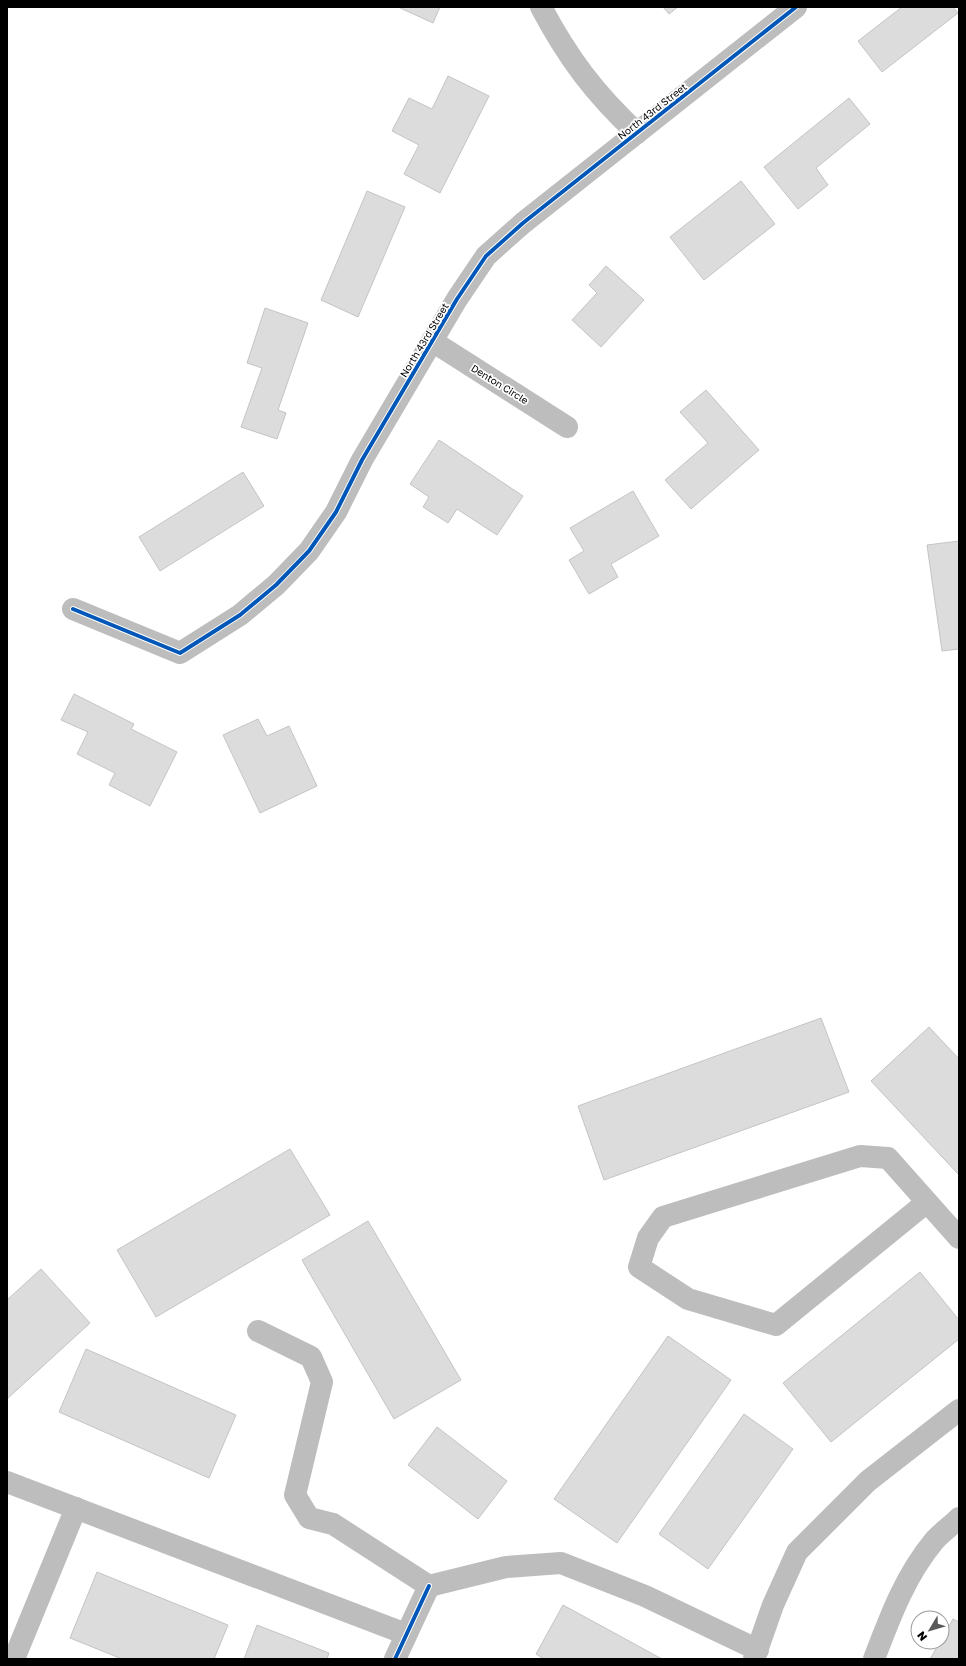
<svg xmlns="http://www.w3.org/2000/svg" width="966" height="1666" font-family="'Golos Text',sans-serif">
<style>
.building{fill:#dcdcdc;stroke:#c4c4c4}
.lines{fill:none;stroke-linecap:round;stroke-linejoin:round}
.minor{stroke:#bdbdbd;stroke-width:22}
.cycleway-casing{stroke:#fff;stroke-width:6}
.cycleway{stroke:#0057b8;stroke-width:4}
.labels{text-anchor:middle;dominant-baseline:central;stroke-width:3.5;stroke-linejoin:round;paint-order:stroke}
.street-label{font-size:10px;fill:#000;stroke:#fff}
</style>
<rect width="100%" height="100%" fill="#fff"/>
<g class="building">
<path d="M398,7H440L433,23Z"/>
<path d="M663,7H678L669,14Z"/>
<path d="M902,7H953L958,13L882,72L858,41Z"/>
<path d="M448,76L489,96L440,193L404,174L419,145L392,131L409,98L432,109Z"/>
<path d="M849,98L870,124L816,168L828,185L798,209L764,167Z"/>
<path d="M741,181L775,224L704,280L670,237Z"/>
<path d="M367,191L405,207L358,317L321,300Z"/>
<path d="M606,266L644,300L601,347L572,320L597,293L589,285Z"/>
<path d="M265,308L308,323L278,410L286,413L277,439L241,427L262,368L247,363Z"/>
<path d="M706,390L759,450L691,509L665,480L708,443L680,412Z"/>
<path d="M439,440L523,496L497,535L457,509L448,523L423,507L429,497L410,484Z"/>
<path d="M243,472L264,506L160,571L139,537Z"/>
<path d="M633,491L659,536L611,564L618,577L589,594L569,560L584,551L570,528Z"/>
<path d="M959,541V649L942,651L927,545Z"/>
<path d="M74,694L134,724L131,729L177,752L150,806L109,785L115,773L77,754L88,732L61,720Z"/>
<path d="M258,719L267,736L289,726L317,786L260,813L223,735Z"/>
<path d="M821,1018L849,1092L604,1180L578,1106Z"/>
<path d="M929,1027L959,1059V1175L871,1081Z"/>
<path d="M290,1149L330,1215L156,1317L117,1250Z"/>
<path d="M368,1221L461,1380L394,1419L302,1260Z"/>
<path d="M41,1269L90,1323L7,1399V1300Z"/>
<path d="M920,1272L959,1320V1339L831,1442L783,1383Z"/>
<path d="M668,1336L731,1380L617,1543L554,1499Z"/>
<path d="M86,1349L236,1415L209,1478L59,1412Z"/>
<path d="M744,1414L793,1449L708,1569L659,1534Z"/>
<path d="M437,1427L507,1481L478,1519L408,1465Z"/>
<path d="M97,1572L228,1625L214,1659H122L70,1638Z"/>
<path d="M563,1605L662,1659H544L536,1654Z"/>
<path d="M953,1619L959,1622V1659H930L940,1642H942V1638Z"/>
<path d="M257,1625L329,1653L327,1659H244Z"/>
</g>
<g class="lines">
<g class="minor">
<path d="M541,7C568,58 595,94 637,133"/>
<path d="M432,341L567,427"/>
<path d="M73,609L180,653L240,615L276,585L309,551L336,512L362,460L457,299L486,256L523,223L796,7"/>
<path d="M927,1202L776,1325L688,1299L639,1267L648,1238L663,1217L860,1156L888,1158L959,1238"/>
<path d="M258,1331L311,1357L322,1382L295,1495L309,1518L333,1524L429,1586L506,1567L561,1563L645,1596L758,1650"/>
<path d="M7,1482L406,1634"/>
<path d="M14,1659L76,1508"/>
<path d="M395,1659L429,1586"/>
<path d="M754,1659L773,1605L797,1552L868,1481L959,1410"/>
<path d="M874,1659C890,1617 905,1576 934,1541C941,1533 951,1526 959,1518"/>
</g>
<g class="cycleway-casing">
<g id="cycleway">
<path d="M73,609L180,653L240,615L276,585L309,551L336,512L362,460L457,299L486,256L523,223L796,7"/>
<path d="M395,1659L429,1586"/>
</g>
</g>
<use href="#cycleway" class="cycleway"/>
</g>
<g class="labels">
<g class="street-label">
<text transform="translate(652 111) rotate(-38)">North 43rd Street</text>
<text transform="translate(424 340) rotate(-59)">North 43rd Street</text>
<text transform="translate(500 384) rotate(32)">Denton Circle</text>
</g>
</g>
<rect width="966" height="1666" fill="none" stroke="#000000" stroke-width="16"/>
<g transform="translate(930 1630) rotate(232)"><circle r="19" fill="#ffffff" stroke="#999999"/>
<path d="M0-3L7 15L0 10L-7 15Z" fill="#595959"/>
<text y="-6" font-size="11" font-weight="bold" text-anchor="middle" fill="#000000">N</text>
</g>
</svg>
